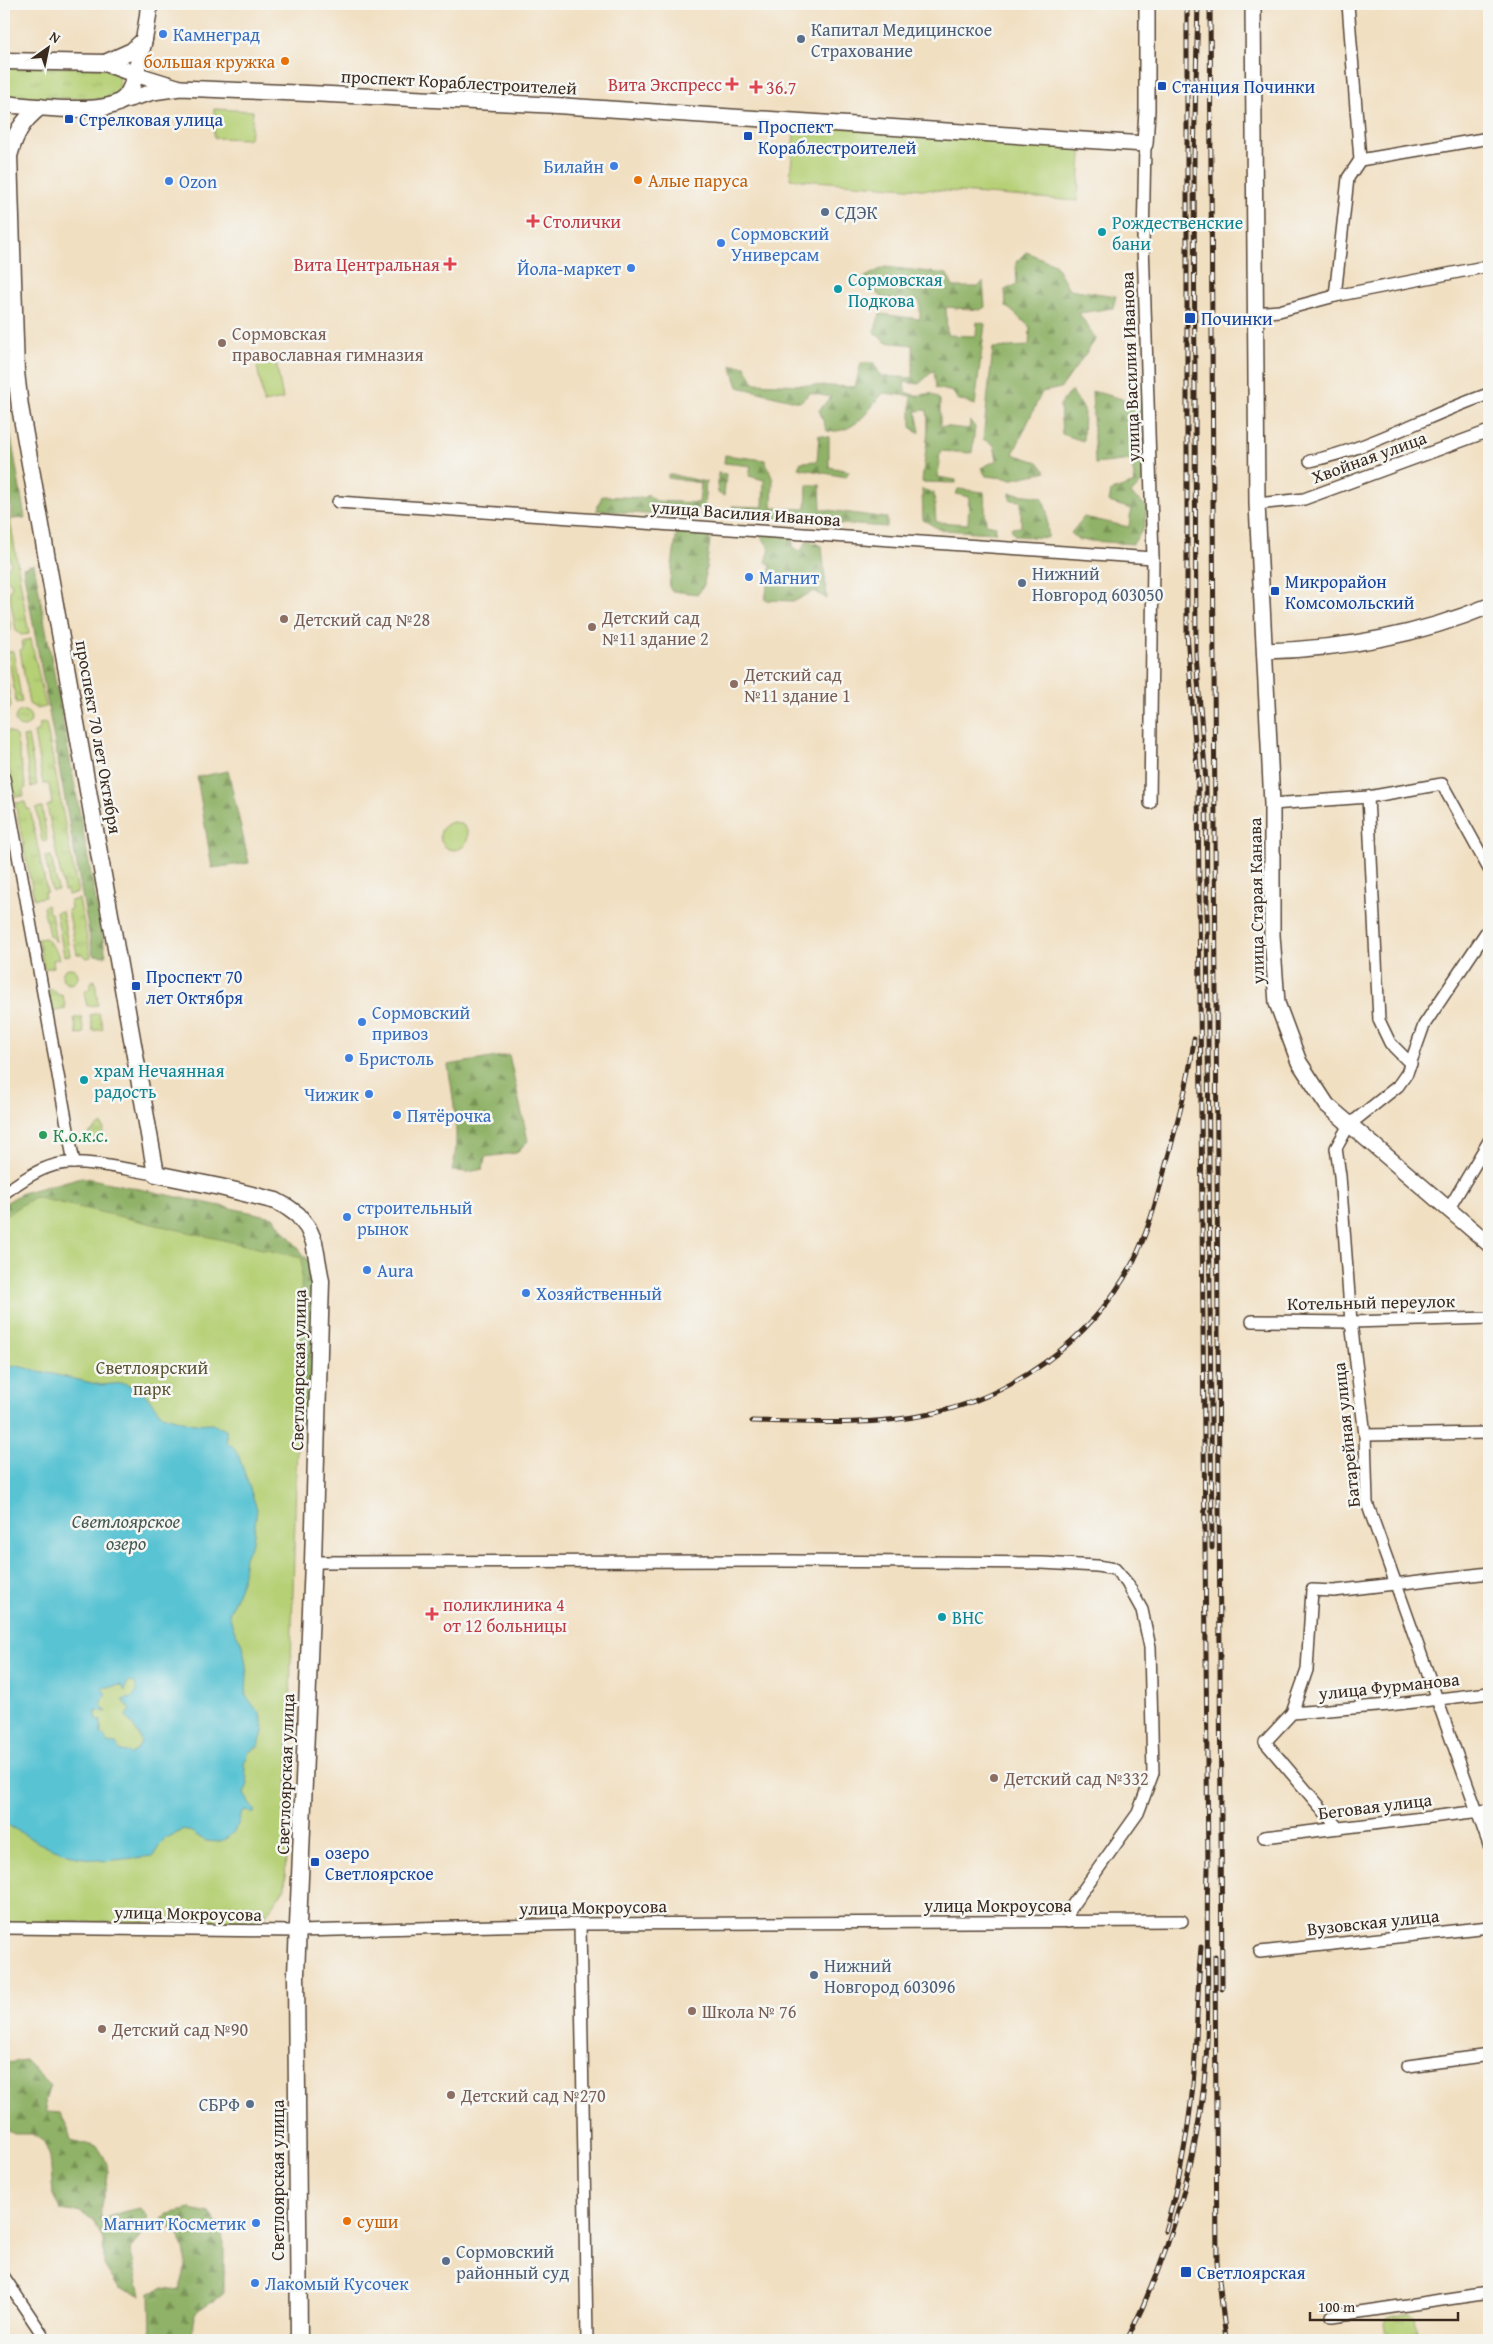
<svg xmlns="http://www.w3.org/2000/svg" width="1493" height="2344" font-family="'Gentium Book Plus',serif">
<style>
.grass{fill:url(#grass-tufts);stroke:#787d4a}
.forest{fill:url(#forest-firs);stroke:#666e42}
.green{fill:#b6d076;stroke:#787d4a}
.water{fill:#59c3d3;stroke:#4a7678;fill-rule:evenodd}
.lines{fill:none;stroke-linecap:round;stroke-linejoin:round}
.minor-casing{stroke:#564536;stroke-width:14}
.tertiary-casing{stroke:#564536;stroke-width:18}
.secondary-casing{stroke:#564536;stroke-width:19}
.minor{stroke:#fff;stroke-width:11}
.tertiary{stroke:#fff;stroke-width:15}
.secondary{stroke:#fff;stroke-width:16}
.rail-casing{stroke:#3b2a1e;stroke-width:5}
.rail{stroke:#f6f6f2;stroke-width:3;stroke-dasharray:9;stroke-linecap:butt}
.shop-dot{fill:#3f7fe0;stroke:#f6f6f2;stroke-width:2}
.service-dot{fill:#5c6f8a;stroke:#f6f6f2;stroke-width:2}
.food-dot{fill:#e8710a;stroke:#f6f6f2;stroke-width:2}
.health-dot{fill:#e0444e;stroke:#f6f6f2;stroke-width:2}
.transit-dot{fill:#1a4fb4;stroke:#f6f6f2;stroke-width:2}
.culture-dot{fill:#0f9aa8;stroke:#f6f6f2;stroke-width:2}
.education-dot{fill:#8d6e63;stroke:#f6f6f2;stroke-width:2}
.leisure-dot{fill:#2e9e5b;stroke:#f6f6f2;stroke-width:2}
.labels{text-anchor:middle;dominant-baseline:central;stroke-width:5;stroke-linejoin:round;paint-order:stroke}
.service-label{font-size:18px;fill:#4e5e75;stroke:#f6f6f2;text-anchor:start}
.shop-label{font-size:18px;fill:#366cbe;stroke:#f6f6f2;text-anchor:start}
.food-label{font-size:18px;fill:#c56008;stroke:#f6f6f2;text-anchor:start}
.street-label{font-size:18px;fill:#3b2a1e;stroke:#f6f6f2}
.health-label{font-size:18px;fill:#be3a42;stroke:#f6f6f2;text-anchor:start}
.transit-label{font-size:18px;fill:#164399;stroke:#f6f6f2;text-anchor:start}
.culture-label{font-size:18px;fill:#0d838f;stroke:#f6f6f2;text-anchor:start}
.education-label{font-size:18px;fill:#785e54;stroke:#f6f6f2;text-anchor:start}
.leisure-label{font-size:18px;fill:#27864d;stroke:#f6f6f2;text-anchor:start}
.park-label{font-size:18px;fill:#5a5434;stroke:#f6f6f2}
.water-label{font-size:19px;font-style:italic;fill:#445854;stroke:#f6f6f2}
</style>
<defs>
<pattern id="grass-tufts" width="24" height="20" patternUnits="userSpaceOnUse" patternTransform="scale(1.25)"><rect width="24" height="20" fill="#b6d076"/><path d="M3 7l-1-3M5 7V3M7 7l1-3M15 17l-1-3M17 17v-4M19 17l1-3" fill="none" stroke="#9db366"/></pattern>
<pattern id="forest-firs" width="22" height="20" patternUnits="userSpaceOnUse" patternTransform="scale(1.25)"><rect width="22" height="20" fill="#90b267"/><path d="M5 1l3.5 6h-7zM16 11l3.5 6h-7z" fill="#779154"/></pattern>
</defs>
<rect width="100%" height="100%" fill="#f6f6f2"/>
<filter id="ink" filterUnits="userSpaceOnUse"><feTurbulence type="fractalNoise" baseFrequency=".02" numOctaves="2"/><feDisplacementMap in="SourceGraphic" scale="10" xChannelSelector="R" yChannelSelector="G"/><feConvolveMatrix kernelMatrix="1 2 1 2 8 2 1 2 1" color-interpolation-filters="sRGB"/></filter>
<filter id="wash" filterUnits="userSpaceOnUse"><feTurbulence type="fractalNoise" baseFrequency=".0096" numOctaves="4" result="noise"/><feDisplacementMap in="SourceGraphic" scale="20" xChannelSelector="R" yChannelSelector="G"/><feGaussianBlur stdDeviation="1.12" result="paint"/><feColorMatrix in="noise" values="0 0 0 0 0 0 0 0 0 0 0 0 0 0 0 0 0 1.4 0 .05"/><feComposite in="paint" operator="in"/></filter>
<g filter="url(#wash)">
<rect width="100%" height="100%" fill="#f1dfc1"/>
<g class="grass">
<path d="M4,66L104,68L118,75L120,86L116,94L105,99L4,97Z"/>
<path d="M4,483L29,634L21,635L16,631L9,592L12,585L7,579L6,571L11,563L8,555L4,552Z"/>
<path d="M4,593L11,630L4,632Z"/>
<path d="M31,639L46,707L37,709L29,704L20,650L23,649L22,641Z"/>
<path d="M13,651L22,702L16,703L8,652Z"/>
<path d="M4,662L11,706L6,715H4Z"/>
<circle cx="23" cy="719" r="8"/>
<path d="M46,723L78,893L68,895L67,890L64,891L47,806L52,804L49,784H43L34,733L40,728L39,724Z"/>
<path d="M9,731L16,736L26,788L23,789L24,796L15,797L4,744V732Z"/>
<path d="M28,736L37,785L31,787L23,737Z"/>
<path d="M25,802L27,809H30L47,892L44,893L45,897L34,899L15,803Z"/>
<path d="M42,807L47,840L42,841L36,808Z"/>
<path d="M51,856L58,890L52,891L45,857Z"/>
<path d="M79,899L91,957L87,958L82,954H77L68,910L71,909L70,901Z"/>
<path d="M47,905L49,913H51L56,942L49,935L43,907Z"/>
<path d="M62,911L70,955L64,956L56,912Z"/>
<path d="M46,938L57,952L59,959L53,960L54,967L44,969L38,939Z"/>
<circle cx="70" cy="976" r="8"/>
<path d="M95,980L98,1005L87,1006L84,992L90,988V982Z"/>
<path d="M53,989L57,994L63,996L66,1009L50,1012L46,990Z"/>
<path d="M99,1013L103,1029L93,1031L90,1015Z"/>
<path d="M81,1016L84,1033L77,1035L74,1018Z"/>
<path d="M102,1124L104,1130L101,1137L94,1139L90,1138L88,1134Z"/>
<path d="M1410,2313L1415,2316L1419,2340H1388L1385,2323L1388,2318Z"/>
</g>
<g class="forest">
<path d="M1026,252L1055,264L1069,289L1116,296L1113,308L1079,313L1096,339L1061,388L1042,392L1013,454L1038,462L1046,472L1013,479L986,476L981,468L997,460L994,445L983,439L993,348L1029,346L1030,327L1006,306L1005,290L1017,284L1016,262Z"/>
<path d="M885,267L947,274L953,287H978L983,282L985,307L980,310L946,307L947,335L976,336L977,322L985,324L975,405L957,399L953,392L936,388L934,370L919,384L904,382L905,392L917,396L931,393L940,400V426L969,429L970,421L975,427L972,453L940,451L938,477L956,480V483L922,482C924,457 930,435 927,410L916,411L920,432H916L911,427V396L883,393C867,412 855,434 827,431L819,410L831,397L810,393L800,402L738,387L731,365L745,366L754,383L855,387L861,363H874L881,376L913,378V345L885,342L874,332L880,314L920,319V301C891,299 879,305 865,277Z"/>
<path d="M1071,390L1084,409L1083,441L1062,434L1060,405Z"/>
<path d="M1092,391L1142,404L1144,480L1131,494L1147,507L1144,528L1133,544L1079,540L1071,533L1084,517L1129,527L1131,509L1109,502L1111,491L1135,483L1131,460L1095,464Z"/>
<path d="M8,420L25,518L12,519L4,447V421Z"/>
<path d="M819,435L829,437V467L849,471L846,477L798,468L801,462L817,461Z"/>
<path d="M725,455L765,460L773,479L772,508L806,509L807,485H820L821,509L887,518V527L736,517L732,506L763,507L764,480L749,476L751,466L724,463Z"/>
<path d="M718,473L726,474L724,496L718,493Z"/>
<path d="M668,474L706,482L704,506L681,517L596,510L602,496L645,498L647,494L656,501L699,503L701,483L668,478Z"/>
<path d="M922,489L934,493L936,522L968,524L969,497L956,494L958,489L984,492L986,524L996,526L995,533L941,530L923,520Z"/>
<path d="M1010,493L1042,497L1047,512L1048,538L1015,536L1011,528L1021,527V501L1010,500Z"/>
<path d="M677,531L711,532L704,585L698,594L672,591L669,587Z"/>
<path d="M759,533L793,537V549L801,551L807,540L822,546L827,599L814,591L795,601L765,600L771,565L766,562L770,549Z"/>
<path d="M34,564L106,956L93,955L23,568Z"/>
<path d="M228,771L249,863L212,868L197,777Z"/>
<path d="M509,1055L528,1141L516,1153L485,1157L483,1169L468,1172L452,1171C461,1137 453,1099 448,1065Z"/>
<path d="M82,1177L273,1217L312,1265L313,1419L292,1424L4,1228V1204L22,1193Z"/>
<path d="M25,2060L50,2085L45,2101L47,2112L60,2113L67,2126L71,2140L98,2147C101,2152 106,2159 107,2165C112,2184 96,2203 102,2220L119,2213L140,2208L148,2217L145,2231L130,2249L141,2295L119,2289L104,2265L103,2240L94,2220L81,2213L61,2210L53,2195L50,2157L44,2142L33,2134H14L4,2128V2069L7,2063Z"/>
<path d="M191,2209L209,2213L221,2229L224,2244V2293C203,2313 190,2301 193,2340H151L150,2292L162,2288L179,2290C185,2275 189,2254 180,2239C176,2231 167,2227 162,2218L168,2214Z"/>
</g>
<g class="green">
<path d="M214,109L253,111L250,139L214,138Z"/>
<path d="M795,121L1082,140L1078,201L790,179Z"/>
<path d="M276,362L283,399L264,403L257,366Z"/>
<circle cx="454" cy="836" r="14"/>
<path d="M34,1197L302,1258L285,1887L262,1921L4,1923V1216Z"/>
</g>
<path class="water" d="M17,1366L101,1385L124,1383L141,1389L162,1415L193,1424L210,1423L226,1430L227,1442L234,1448L239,1457L257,1509L253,1541L245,1557L242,1581L229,1614L234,1630L243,1645L247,1674L246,1696L260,1714L264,1728L259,1746L249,1752L244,1764L248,1784L244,1794L255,1812L252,1814L246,1810L242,1812C238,1830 228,1845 207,1841C199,1839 194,1831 183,1829L171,1837L164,1839L153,1856L105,1861L77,1857L41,1844L4,1823V1367ZM127,1682L135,1683L137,1692L131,1698L122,1700L130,1709L126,1716L139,1735L141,1742L137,1750L131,1754L120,1750L116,1744L108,1743L105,1737L101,1735V1720H98L96,1716V1710L107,1712L100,1704L106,1694L102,1688L121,1685L125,1691Z"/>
</g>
<g filter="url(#ink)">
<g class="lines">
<g class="minor-casing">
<g id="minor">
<path d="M1145,144L1143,243L1153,558L1150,803"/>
<path d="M1360,160L1489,138"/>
<path d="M1335,296L1348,178L1360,160L1348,4"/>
<path d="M1255,313L1279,311L1335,296L1489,266"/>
<path d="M1310,461C1373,448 1429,414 1489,394"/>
<path d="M338,502L1153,558"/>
<path d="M1257,504L1304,499L1489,431"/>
<path d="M4,778L74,1163"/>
<path d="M1368,797L1379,1020L1390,1043L1411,1064"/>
<path d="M1272,804L1368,797L1442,784L1489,869"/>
<path d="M1489,928L1424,1025L1407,1073L1398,1086L1349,1125L1336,1148L1340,1176L1351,1322L1365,1435L1367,1503L1489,1845"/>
<path d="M4,1193C20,1182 36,1170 55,1165C85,1158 126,1170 156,1174"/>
<path d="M1448,1210L1489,1141"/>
<path d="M1252,1321L1351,1322L1489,1318"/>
<path d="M1365,1435L1489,1433"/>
<path d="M313,1562L789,1561L1042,1563L1097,1566L1115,1569L1127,1583L1142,1610L1150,1647L1153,1773L1138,1813L1069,1910L1068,1922"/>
<path d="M1292,1713L1389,1705L1489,1693"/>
<path d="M1338,1828L1265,1742L1292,1713L1307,1670L1312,1590L1334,1591L1489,1573"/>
<path d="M1264,1837L1489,1810"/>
<path d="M580,1924L587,2340"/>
<path d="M4,1928L298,1931L580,1924L1182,1921"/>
<path d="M1260,1952L1489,1927"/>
<path d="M1408,2066L1489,2055"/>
<path d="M4,2277L46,2340"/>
<path d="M1332,2316L1489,2293"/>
</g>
</g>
<g class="tertiary-casing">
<g id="tertiary">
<path d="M1253,4L1257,504L1272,804V935L1277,1003L1299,1062L1327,1105L1489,1244"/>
<path d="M135,74L177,87"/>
<path d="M122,101L153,92L180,88L320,94L549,105L1145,144L1147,110V4"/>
<path d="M1265,651C1341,649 1419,635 1489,606"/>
</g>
</g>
<g class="secondary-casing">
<g id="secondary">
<path d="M4,61L105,63L135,74"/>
<path d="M105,63L132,51L144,40"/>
<path d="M4,104C30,106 100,116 121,101C133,93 135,73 139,60C144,41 148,23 149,4"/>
<path d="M40,107C22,121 15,134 9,156L16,372L20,407L156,1174L220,1187L276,1201L287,1207L298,1215L308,1228L314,1242L321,1281L313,1562L296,1974L299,2340"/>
</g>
</g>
<use href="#minor" class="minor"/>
<use href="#tertiary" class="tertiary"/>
<use href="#secondary" class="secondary"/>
<g class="rail-casing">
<g id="rail">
<path d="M1198,4L1194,157L1196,655L1206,782L1212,1548"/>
<path d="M1210,4L1222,1989"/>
<path d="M752,1421C809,1422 868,1426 925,1415C1010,1399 1091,1341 1132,1264C1151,1227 1160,1186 1171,1146C1180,1111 1190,1075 1194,1039"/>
<path d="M1215,1956L1217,2262L1226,2340"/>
<path d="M1165,2231C1179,2184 1188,2134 1193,2085C1197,2039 1197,1993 1201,1947"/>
<path d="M1127,2340C1173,2248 1203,2144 1207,2041C1209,1984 1206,1926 1208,1869L1198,783L1187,633V4"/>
</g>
</g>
<use href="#rail" class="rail"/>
</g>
</g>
<g class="shop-dot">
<circle cx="163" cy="34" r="5"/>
<circle cx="614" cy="166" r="5"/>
<circle cx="169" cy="181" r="5"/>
<circle cx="721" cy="243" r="5"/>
<circle cx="631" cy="268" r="5"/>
<circle cx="749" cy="577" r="5"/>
<circle cx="362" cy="1022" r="5"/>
<circle cx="349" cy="1058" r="5"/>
<circle cx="369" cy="1094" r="5"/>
<circle cx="397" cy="1115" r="5"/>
<circle cx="347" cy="1217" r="5"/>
<circle cx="367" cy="1270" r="5"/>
<circle cx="526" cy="1293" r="5"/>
<circle cx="256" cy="2223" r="5"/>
<circle cx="255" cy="2283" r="5"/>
</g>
<g class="service-dot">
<circle cx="801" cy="39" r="5"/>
<circle cx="825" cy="212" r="5"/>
<circle cx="1022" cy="583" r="5"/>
<circle cx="814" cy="1975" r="5"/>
<circle cx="250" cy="2104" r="5"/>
<circle cx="446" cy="2261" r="5"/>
</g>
<g class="food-dot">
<circle cx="285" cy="61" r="5"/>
<circle cx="638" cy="180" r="5"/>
<circle cx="347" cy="2221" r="5"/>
</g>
<g class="health-dot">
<path d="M729.5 76.5h5v5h5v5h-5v5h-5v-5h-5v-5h5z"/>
<path d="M753.5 79.5h5v5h5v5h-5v5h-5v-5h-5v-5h5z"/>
<path d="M530.5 213.5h5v5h5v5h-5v5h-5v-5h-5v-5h5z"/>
<path d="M447.5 256.5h5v5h5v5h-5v5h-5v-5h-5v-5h5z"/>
<path d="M429.5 1606.5h5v5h5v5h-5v5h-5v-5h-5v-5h5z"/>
</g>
<g class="transit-dot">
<rect x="1157" y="81" width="10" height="10" rx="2.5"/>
<rect x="64" y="114" width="10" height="10" rx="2.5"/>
<rect x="743" y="131" width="10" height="10" rx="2.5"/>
<rect x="1184" y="312" width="12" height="12" rx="2.5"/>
<rect x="1270" y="586" width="10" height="10" rx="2.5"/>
<rect x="131" y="981" width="10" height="10" rx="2.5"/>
<rect x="310" y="1857" width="10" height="10" rx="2.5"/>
<rect x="1180" y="2266" width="12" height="12" rx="2.5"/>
</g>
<g class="culture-dot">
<circle cx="1102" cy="232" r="5"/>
<circle cx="838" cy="289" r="5"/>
<circle cx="84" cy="1080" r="5"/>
<circle cx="942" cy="1617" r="5"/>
</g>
<g class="education-dot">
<circle cx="222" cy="343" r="5"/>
<circle cx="284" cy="619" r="5"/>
<circle cx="592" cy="627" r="5"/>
<circle cx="734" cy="684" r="5"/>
<circle cx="994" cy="1778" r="5"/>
<circle cx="692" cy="2011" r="5"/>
<circle cx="102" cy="2029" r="5"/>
<circle cx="451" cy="2095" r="5"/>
</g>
<circle class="leisure-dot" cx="43" cy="1135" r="5"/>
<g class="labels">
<g class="service-label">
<text x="811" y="29">Капитал Медицинское<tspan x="811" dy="21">Страхование</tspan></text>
<text x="835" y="212">СДЭК</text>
<text x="1032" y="573">Нижний<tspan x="1032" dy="21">Новгород 603050</tspan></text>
<text x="824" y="1965">Нижний<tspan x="824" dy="21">Новгород 603096</tspan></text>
<text x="240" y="2104" text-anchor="end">СБРФ</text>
<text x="456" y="2251">Сормовский<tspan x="456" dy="21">районный суд</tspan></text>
</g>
<g class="shop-label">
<text x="173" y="34">Камнеград</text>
<text x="604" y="166" text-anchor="end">Билайн</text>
<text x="179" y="181">Ozon</text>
<text x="731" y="233">Сормовский<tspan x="731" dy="21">Универсам</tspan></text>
<text x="621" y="268" text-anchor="end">Йола-маркет</text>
<text x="759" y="577">Магнит</text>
<text x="372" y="1012">Сормовский<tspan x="372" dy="21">привоз</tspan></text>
<text x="359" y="1058">Бристоль</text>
<text x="359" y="1094" text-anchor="end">Чижик</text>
<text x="407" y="1115">Пятёрочка</text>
<text x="357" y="1207">строительный<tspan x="357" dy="21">рынок</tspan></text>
<text x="377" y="1270">Aura</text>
<text x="536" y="1293">Хозяйственный</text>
<text x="246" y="2223" text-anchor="end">Магнит Косметик</text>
<text x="265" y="2283">Лакомый Кусочек</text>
</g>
<g class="food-label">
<text x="275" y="61" text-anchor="end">большая кружка</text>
<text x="648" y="180">Алые паруса</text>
<text x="357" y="2221">суши</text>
</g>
<g class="street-label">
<text transform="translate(459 82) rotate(3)">проспект Кораблестроителей</text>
<text transform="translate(1130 367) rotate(-92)">улица Василия Иванова</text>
<text transform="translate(1369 457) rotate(-20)">Хвойная улица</text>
<text transform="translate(746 513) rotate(4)">улица Василия Иванова</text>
<text transform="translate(99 737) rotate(80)">проспект 70 лет Октября</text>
<text transform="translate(1256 901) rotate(-91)">улица Старая Канава</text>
<text transform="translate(1371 1302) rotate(-1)">Котельный переулок</text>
<text transform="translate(298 1370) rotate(-89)">Светлоярская улица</text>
<text transform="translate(1346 1435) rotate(-96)">Батарейная улица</text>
<text transform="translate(1389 1686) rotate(-6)">улица Фурманова</text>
<text transform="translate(285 1774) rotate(-88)">Светлоярская улица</text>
<text transform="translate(1375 1806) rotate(-7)">Беговая улица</text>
<text x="998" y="1905">улица Мокроусова</text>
<text transform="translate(593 1907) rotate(-1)">улица Мокроусова</text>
<text transform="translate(188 1913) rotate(1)">улица Мокроусова</text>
<text transform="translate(1373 1922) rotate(-6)">Вузовская улица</text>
<text transform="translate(277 2180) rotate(-90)">Светлоярская улица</text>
</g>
<g class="health-label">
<text x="722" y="84" text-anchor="end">Вита Экспресс</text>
<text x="766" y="87">36.7</text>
<text x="543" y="221">Столички</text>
<text x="440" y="264" text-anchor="end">Вита Центральная</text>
<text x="443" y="1604">поликлиника 4<tspan x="443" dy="21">от 12 больницы</tspan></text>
</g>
<g class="transit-label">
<text x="1172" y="86">Станция Починки</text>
<text x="79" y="119">Стрелковая улица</text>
<text x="758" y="126">Проспект<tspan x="758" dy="21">Кораблестроителей</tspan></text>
<text x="1201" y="318">Починки</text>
<text x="1285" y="581">Микрорайон<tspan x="1285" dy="21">Комсомольский</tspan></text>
<text x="146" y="976">Проспект 70<tspan x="146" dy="21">лет Октября</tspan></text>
<text x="325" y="1852">озеро<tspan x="325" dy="21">Светлоярское</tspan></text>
<text x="1197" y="2272">Светлоярская</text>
</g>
<g class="culture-label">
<text x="1112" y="222">Рождественские<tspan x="1112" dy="21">бани</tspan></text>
<text x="848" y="279">Сормовская<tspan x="848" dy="21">Подкова</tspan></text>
<text x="94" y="1070">храм Нечаянная<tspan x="94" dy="21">радость</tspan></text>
<text x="952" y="1617">ВНС</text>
</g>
<g class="education-label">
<text x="232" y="333">Сормовская<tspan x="232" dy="21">православная гимназия</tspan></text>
<text x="602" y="617">Детский сад<tspan x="602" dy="21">№11 здание 2</tspan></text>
<text x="294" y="619">Детский сад №28</text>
<text x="744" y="674">Детский сад<tspan x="744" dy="21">№11 здание 1</tspan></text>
<text x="1004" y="1778">Детский сад №332</text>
<text x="702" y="2011">Школа № 76</text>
<text x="112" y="2029">Детский сад №90</text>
<text x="461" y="2095">Детский сад №270</text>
</g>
<g class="leisure-label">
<text x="53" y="1135">К.о.к.с.</text>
</g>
<g class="park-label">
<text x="152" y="1367">Светлоярский<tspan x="152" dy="21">парк</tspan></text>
</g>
<g class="water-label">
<text x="126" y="1521">Светлоярское<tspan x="126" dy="22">озеро</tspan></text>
</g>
</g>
<rect width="1493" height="2344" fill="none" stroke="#f6f6f2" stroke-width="20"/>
<g transform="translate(48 48) rotate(33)" stroke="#f6f6f2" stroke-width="4" paint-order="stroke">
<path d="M0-4L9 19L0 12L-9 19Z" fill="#3b2a1e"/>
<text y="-8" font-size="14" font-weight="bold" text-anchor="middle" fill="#3b2a1e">N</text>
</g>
<path d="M1310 2312v8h148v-8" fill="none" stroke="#3b2a1e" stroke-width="2.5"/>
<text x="1318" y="2312" font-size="15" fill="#3b2a1e" stroke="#f6f6f2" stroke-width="4" paint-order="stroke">100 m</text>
</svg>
